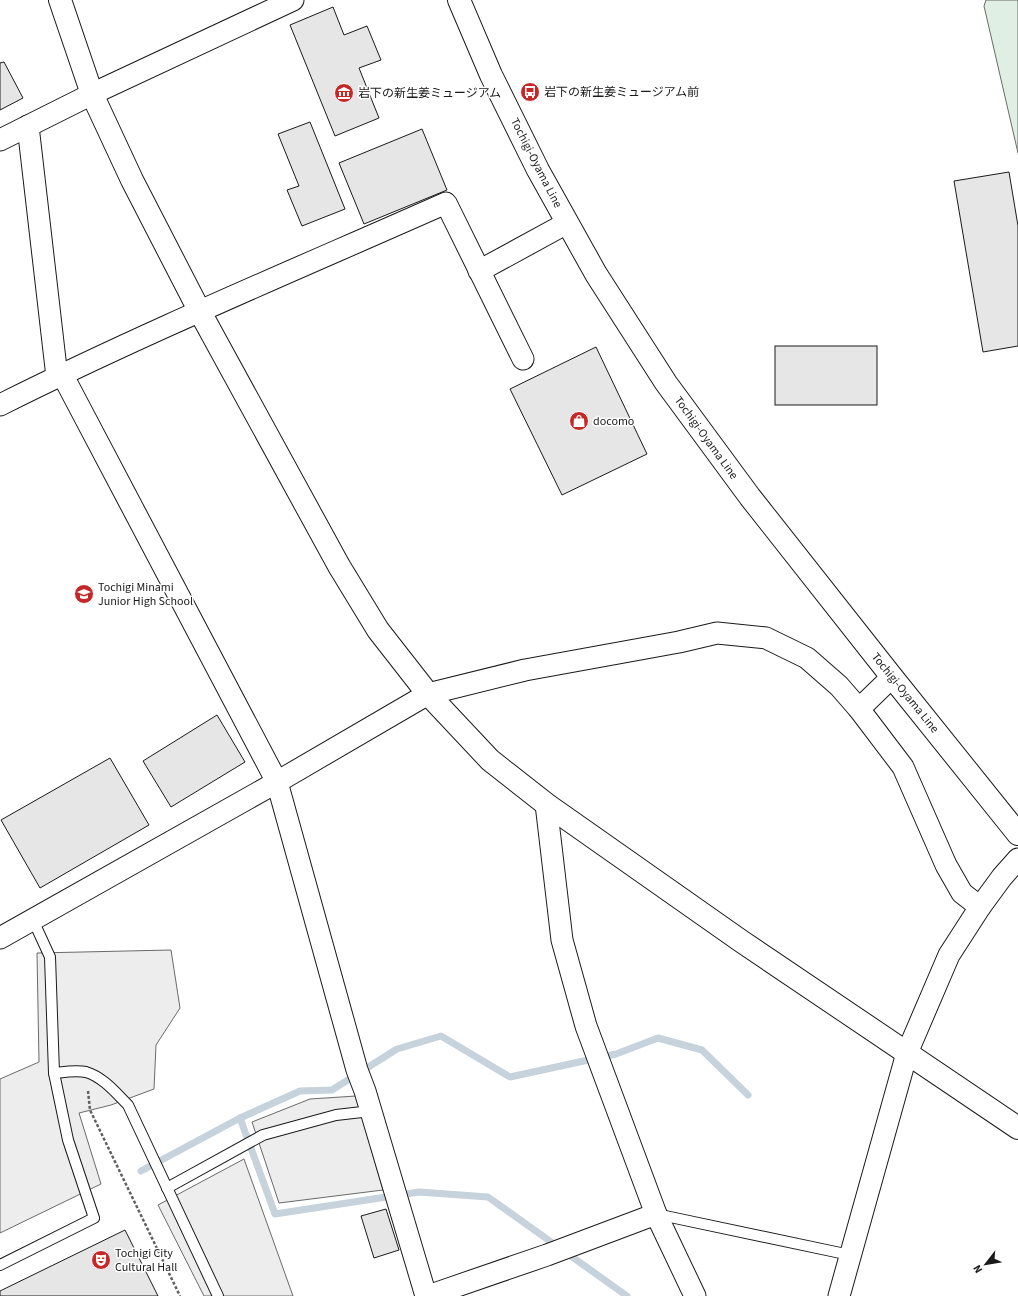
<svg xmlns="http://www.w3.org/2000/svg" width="1018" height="1296" font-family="'Source Sans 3','Noto Sans JP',sans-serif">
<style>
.green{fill:#e0efe3;stroke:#6a6a6a}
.parking{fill:#ededed;stroke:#6a6a6a}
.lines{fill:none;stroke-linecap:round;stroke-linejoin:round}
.stream{stroke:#c6d2dc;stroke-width:7}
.building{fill:#e6e6e6;stroke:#1a1a1a}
.lane-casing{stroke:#1a1a1a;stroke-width:12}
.street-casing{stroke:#1a1a1a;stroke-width:23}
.secondary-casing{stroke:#1a1a1a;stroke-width:24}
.primary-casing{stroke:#1a1a1a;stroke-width:24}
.path{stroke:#5f5f5f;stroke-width:2.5;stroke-dasharray:3 2;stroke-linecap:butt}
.lane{stroke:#fff;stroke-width:10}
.street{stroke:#fff;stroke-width:21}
.secondary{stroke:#fff;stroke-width:22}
.primary{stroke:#fff;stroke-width:22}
.labels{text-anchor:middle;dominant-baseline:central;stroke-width:3;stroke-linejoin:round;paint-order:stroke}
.poi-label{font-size:12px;fill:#1a1a1a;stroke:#fff;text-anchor:start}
.street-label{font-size:12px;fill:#1a1a1a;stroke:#fff}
</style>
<rect width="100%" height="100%" fill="#fff"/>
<path class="green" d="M986,0H1018V153L984,6Z"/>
<g class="parking">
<path d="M171,950L180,1008L156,1045L154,1089L111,1105L79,1113L101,1184L0,1233V1079L39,1062L37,953Z"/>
<path d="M356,1096L383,1190L279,1203L252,1122L310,1099Z"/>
<path d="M244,1159L293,1296H204L158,1205Z"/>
</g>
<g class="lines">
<g class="stream">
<path d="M240,1118L300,1091L332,1090L397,1049L441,1036L510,1077L616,1054L658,1038L702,1050L748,1095"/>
<path d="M141,1171L240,1118L275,1214L419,1192L488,1197L627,1296"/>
</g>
</g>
<g class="building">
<path d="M333,7L344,35L367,26L381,60L359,68L379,118L335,136L290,25Z"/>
<path d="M4,62L23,98L0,110V63Z"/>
<path d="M310,122L345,209L302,226L287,190L299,186L278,134Z"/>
<path d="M422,129L447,190L364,224L339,163Z"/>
<path d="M1009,172L1018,226V346L983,352L954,181Z"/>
<rect x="775" y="346" width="102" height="59"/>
<path d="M596,347L647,454L562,495L510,389Z"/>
<path d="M217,715L245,762L171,807L143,761Z"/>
<path d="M110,758L149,825L40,888L1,820Z"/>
<path d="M386,1209L399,1250L374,1258L361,1216Z"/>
<path d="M125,1230L158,1296H0V1291Z"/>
</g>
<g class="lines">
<g class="lane-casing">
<g id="lane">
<path d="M33,920L50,957L54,1073C64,1072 76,1070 86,1072C103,1077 116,1093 128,1105L218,1296"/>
<path d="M167,1188L263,1135L336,1115L371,1111"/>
<path d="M656,1214L850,1255"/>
<path d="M0,1265L94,1218L68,1140L54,1073"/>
</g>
</g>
<g class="street-casing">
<g id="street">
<path d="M28,126L57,377"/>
<path d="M0,140L92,94L293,0"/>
<path d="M479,271L567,223"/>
<path d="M62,374L277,782L357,1070L365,1091L426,1296"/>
<path d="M0,405C146,332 297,269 446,203L523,359"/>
<path d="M859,709L892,677"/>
<path d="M546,804L562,940L586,1026L656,1214L695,1296"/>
<path d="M0,938L277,782L428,694L525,670L679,642L717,633L766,638L807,658L839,686L859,709L903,767L946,865L962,893L980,907"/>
<path d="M428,1296L547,1255L656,1214"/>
<path d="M839,1296L907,1053L949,955L980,907L1002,877L1018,859"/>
</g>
</g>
<g class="secondary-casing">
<path id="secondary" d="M60,0L92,94L132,180L200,312L339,566L378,630L428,694L490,760L546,804L741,941L1018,1128"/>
</g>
<g class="primary-casing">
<path id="primary" d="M459,0L491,75L538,170L596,274L666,383L750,497L892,677L1018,834"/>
</g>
<path class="path" d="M88,1091L90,1110L180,1296"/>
<use href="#lane" class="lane"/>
<use href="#street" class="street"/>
<use href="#secondary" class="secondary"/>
<use href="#primary" class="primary"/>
</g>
<defs>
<g id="bus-disc" transform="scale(1)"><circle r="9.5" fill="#c62828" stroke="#fff"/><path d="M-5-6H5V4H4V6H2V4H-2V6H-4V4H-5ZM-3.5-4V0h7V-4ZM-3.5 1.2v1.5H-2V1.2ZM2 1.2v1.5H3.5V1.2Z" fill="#fff"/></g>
<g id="museum-disc" transform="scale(1)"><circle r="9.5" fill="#c62828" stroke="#fff"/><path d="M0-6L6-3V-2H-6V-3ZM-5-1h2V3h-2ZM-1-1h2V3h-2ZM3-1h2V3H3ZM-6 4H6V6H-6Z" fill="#fff"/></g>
<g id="shop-disc" transform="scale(1)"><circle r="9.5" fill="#c62828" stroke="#fff"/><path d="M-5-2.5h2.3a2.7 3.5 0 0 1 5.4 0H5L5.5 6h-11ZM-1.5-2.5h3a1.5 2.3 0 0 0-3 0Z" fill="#fff"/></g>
<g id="school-disc" transform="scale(1)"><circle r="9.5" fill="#c62828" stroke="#fff"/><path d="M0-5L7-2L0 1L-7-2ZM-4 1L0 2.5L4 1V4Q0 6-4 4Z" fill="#fff"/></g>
<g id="theatre-disc" transform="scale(1)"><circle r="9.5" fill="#c62828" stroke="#fff"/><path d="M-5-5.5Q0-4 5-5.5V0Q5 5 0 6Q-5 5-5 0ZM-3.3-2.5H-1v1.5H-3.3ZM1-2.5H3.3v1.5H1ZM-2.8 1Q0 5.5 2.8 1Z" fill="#fff"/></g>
</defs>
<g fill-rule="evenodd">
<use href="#bus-disc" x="530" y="92"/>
<use href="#museum-disc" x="344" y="93"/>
<use href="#shop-disc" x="579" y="421"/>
<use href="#school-disc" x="84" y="594"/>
<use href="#theatre-disc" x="101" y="1260"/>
</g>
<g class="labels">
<g class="poi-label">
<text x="544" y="92">岩下の新生姜ミュージアム前</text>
<text x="358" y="93">岩下の新生姜ミュージアム</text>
<text x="593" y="421">docomo</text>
<text x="98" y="587">Tochigi Minami<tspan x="98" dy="14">Junior High School</tspan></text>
<text x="115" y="1253">Tochigi City<tspan x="115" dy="14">Cultural Hall</tspan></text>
</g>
<g class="street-label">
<text transform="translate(536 163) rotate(63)">Tochigi-Oyama Line</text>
<text transform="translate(706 438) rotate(54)">Tochigi-Oyama Line</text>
<text transform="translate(905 693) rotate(51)">Tochigi-Oyama Line</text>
</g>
</g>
<g transform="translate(986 1264) rotate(239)" stroke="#ffffff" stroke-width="3" paint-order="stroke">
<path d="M0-3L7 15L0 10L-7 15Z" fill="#1a1a1a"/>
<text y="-6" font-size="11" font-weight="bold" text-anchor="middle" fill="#1a1a1a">N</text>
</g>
</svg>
